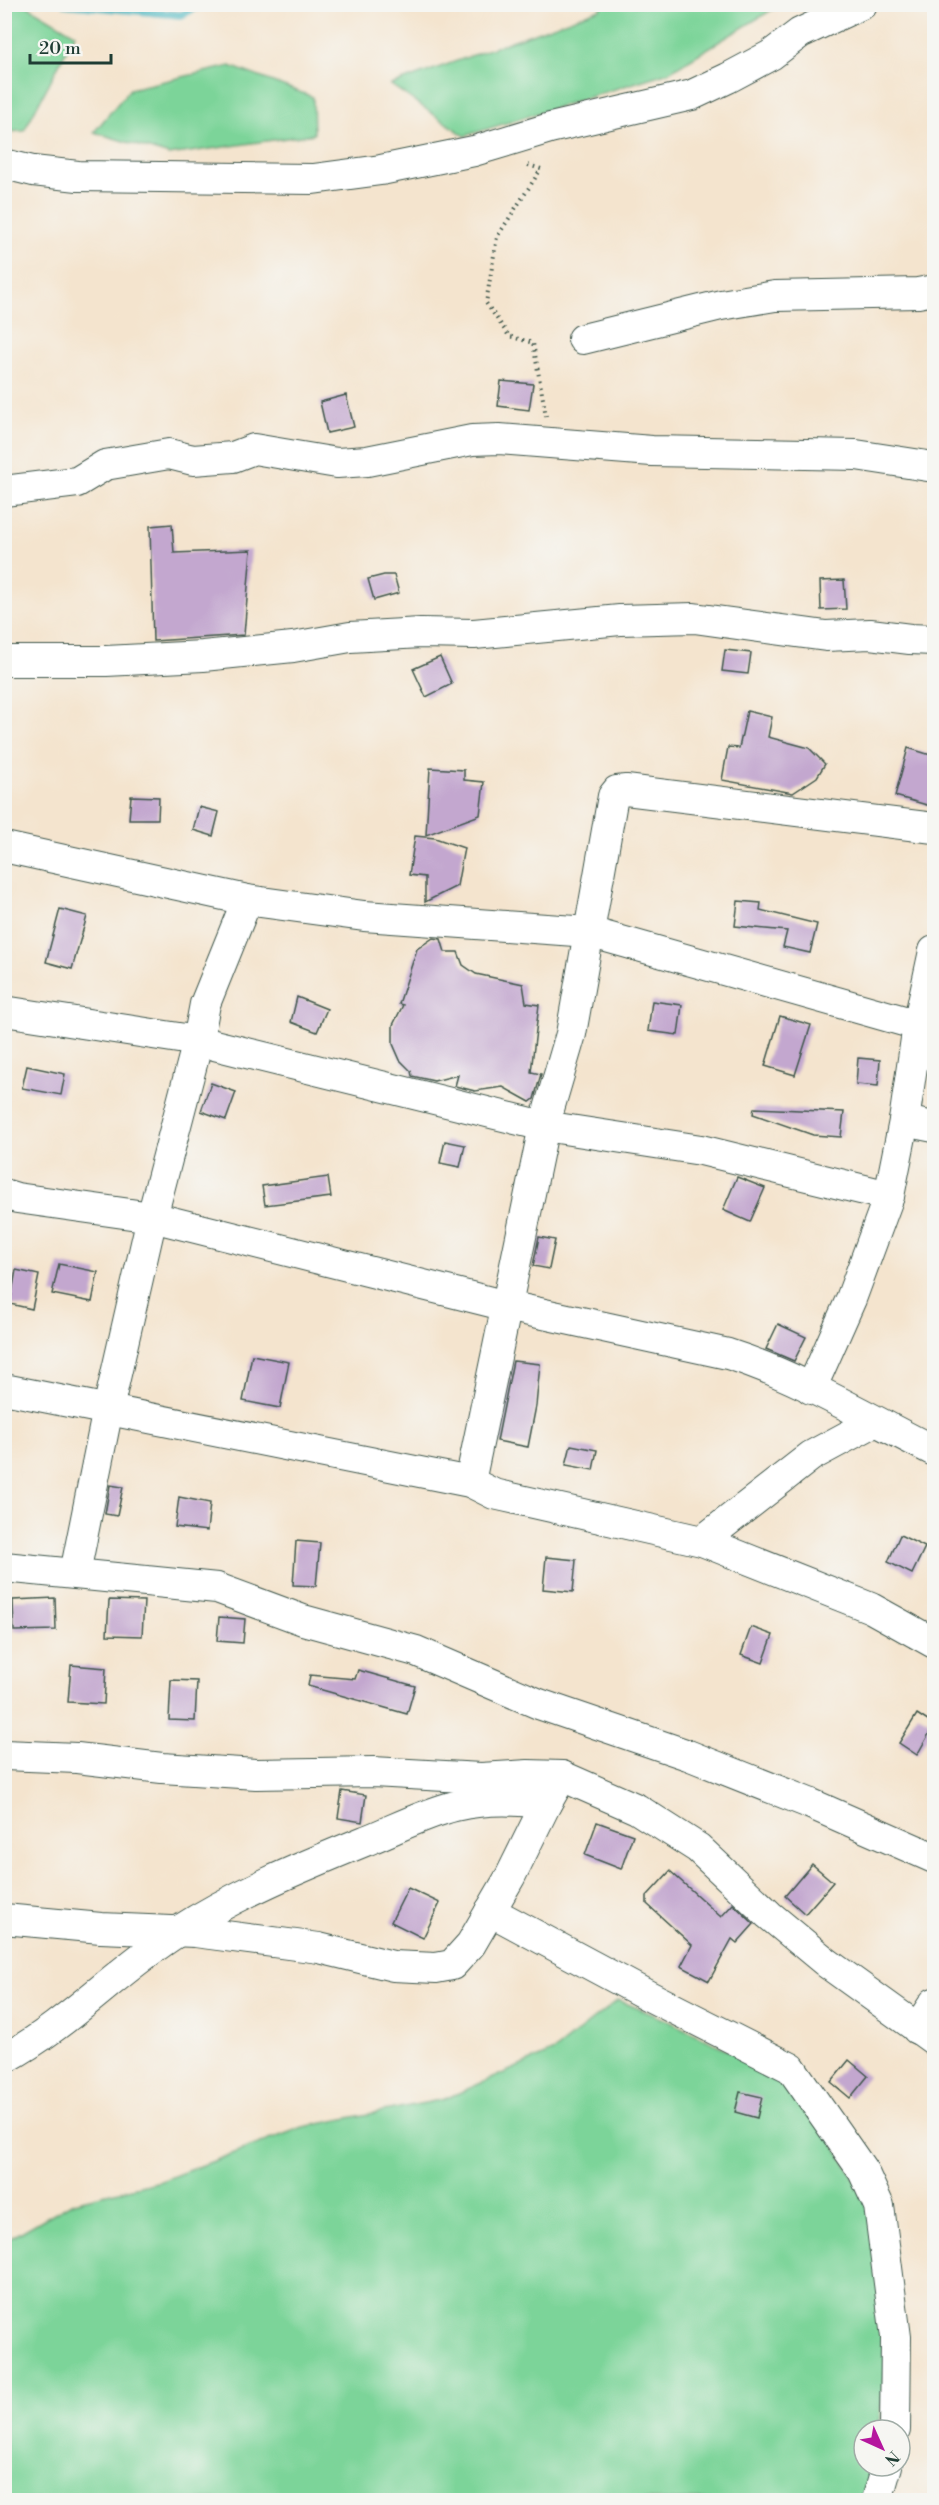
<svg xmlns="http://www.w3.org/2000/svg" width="939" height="2505" font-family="'Libre Bodoni',serif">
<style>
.green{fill:#7cd499;stroke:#4e8866;stroke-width:1.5}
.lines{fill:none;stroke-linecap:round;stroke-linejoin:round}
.stream{stroke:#43b3bd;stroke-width:8}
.building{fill:#c3a7cf}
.street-casing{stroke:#3f564b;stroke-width:32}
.path{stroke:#3f564b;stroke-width:4;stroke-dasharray:1.5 4.5;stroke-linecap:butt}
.street{stroke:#fff;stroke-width:30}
</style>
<rect width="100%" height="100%" fill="#f6f6f2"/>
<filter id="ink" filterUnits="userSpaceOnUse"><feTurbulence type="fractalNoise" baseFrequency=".0167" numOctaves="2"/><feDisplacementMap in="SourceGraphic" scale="12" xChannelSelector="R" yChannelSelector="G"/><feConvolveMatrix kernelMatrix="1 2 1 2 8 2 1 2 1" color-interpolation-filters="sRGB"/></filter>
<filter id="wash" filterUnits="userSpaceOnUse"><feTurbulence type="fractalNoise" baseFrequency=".008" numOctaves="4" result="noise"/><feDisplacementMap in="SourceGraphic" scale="24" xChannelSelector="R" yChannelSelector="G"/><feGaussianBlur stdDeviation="1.35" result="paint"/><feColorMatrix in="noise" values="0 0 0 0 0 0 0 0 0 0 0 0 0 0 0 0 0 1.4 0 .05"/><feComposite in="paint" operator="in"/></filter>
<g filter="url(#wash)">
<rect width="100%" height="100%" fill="#f4e4ce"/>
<g class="green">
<path d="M9,5H26L75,34L24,131L5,132L4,24Z"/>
<path d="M602,5H780L669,72L465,136L391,85L600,9Z"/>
<path d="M230,66L313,97L314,134L169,155L94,132L130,89Z"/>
<path d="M618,2000L666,2020L798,2084L889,2236L892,2321L878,2430H864V2466H873L869,2500H5L4,2242L73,2202L161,2181L303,2127L445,2099L554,2051Z"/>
</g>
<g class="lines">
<path class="stream" d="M66,4L181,15L202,4"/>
</g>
<g id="blocks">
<g class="building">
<path d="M501,381L533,384L529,410L498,406Z"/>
<path d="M346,395L354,427L327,433L320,402Z"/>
<path d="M172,524L174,553L251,550L244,635L153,641L150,526Z"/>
<path d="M384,575H394L399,593L374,600L368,579Z"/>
<path d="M844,580L846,609L821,610L820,581Z"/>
<path d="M725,650L751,653L748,674L722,671Z"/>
<path d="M440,657L452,684L426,697L413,669Z"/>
<path d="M747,711L772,717L768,737L809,748L825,764L817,777L793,793L722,780L728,747L739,748Z"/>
<path d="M908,748L934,756V807L895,796Z"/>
<path d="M430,768L464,770V780L484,782L480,815L426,835Z"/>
<path d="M131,796L159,797L158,819H129Z"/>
<path d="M199,807L219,812L213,836L193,830Z"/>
<path d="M415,836L435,838L464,848L457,886L425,902V877L409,875Z"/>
<path d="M738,901L761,903L760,910L817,924L810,953L783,947L787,931L735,926Z"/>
<path d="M60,909L87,916L72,969L46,962Z"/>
<path d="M433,938L441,939L445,952H458L463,965L476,974L523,984L526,1003L539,1005L531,1072L541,1074L534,1099L530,1102L503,1087L475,1091L455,1086L458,1075L434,1081L412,1076L411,1071L400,1060L393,1044V1025L403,1005L399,1004L417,949Z"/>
<path d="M297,997L327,1009L317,1032L291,1022Z"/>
<path d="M652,1001L682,1005L678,1035L648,1031Z"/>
<path d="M780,1016L811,1025L795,1075L765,1066Z"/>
<path d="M858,1058L880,1060L878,1086L856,1084Z"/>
<path d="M27,1066L65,1074L61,1095L22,1088Z"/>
<path d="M211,1083L236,1092L226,1120L201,1111Z"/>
<path d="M754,1108L844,1112L841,1137L813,1135L753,1114Z"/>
<path d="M445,1141L465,1145L460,1167L440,1163Z"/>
<path d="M328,1177L331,1197L265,1205L262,1186Z"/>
<path d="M737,1177L765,1188L750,1222L723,1210Z"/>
<path d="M539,1237L555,1240L549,1269L533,1266Z"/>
<path d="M59,1264L98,1272L92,1302L52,1294Z"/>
<path d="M16,1270L39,1275L32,1309L10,1304Z"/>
<path d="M778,1324L806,1337L794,1361L766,1349Z"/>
<path d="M252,1355L289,1362L280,1408L243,1401Z"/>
<path d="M513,1361L540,1364L536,1406L528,1447L497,1441Z"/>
<path d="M571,1445L597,1450L593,1470L566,1465Z"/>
<path d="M110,1485L123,1487L117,1516L105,1514Z"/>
<path d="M179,1497L210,1503L207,1531L175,1527Z"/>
<path d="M900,1535L925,1547L912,1574L888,1562Z"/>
<path d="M296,1541L320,1543L316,1586L293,1585Z"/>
<path d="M546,1557L576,1560L573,1592L543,1589Z"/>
<path d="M55,1598L56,1630L14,1631L13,1600Z"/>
<path d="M109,1600L144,1601L142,1636L107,1635Z"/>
<path d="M219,1617L245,1619L243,1643L217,1641Z"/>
<path d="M751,1627L773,1635L763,1663L741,1655Z"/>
<path d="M71,1665L106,1668L104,1704L68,1702Z"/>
<path d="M358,1670L415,1686L407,1714L308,1686L310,1675L355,1679Z"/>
<path d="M171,1680L197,1681L195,1721L169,1720Z"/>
<path d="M917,1714L934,1725L917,1755L899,1743Z"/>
<path d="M342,1791L366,1795L362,1822L338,1818Z"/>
<path d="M597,1822L633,1835L621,1869L585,1855Z"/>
<path d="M812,1864L833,1882L805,1914L785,1896Z"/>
<path d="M670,1871L721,1917L733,1904L754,1924L737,1943L732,1939L709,1981L681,1966L692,1945L647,1904V1896Z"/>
<path d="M408,1888L440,1903L423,1938L391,1922Z"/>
<path d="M849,2060L868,2076L850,2098L831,2082Z"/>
<path d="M740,2092L762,2097L757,2118L735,2112Z"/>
</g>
</g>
</g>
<g filter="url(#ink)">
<use href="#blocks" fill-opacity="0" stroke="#3f564b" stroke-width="1.5"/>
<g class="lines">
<g class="street-casing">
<g id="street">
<path d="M4,164L33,171L78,176L313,179L381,170L474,151L550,128L692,95L728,78L771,55L800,33L862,4"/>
<path d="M583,339L721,305L775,296L918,293L934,290"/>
<path d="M4,491L77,482L105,465L169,454L193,460L233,457L254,449L337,463L367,461L472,440L499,439L652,451L856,455L934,467"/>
<path d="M4,661H106L203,656L293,647L350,637L421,633L474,634L620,620L694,618L826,636L870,634L910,639L934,640"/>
<path d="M4,847L247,900L364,916L589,932L918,1025"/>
<path d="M4,1011L198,1041L544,1126L701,1150L889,1196"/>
<path d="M904,1121L934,1127"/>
<path d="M4,1194L17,1198L152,1217L507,1306L728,1354C798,1376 868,1418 934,1451"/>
<path d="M4,1389L470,1482L494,1494L702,1541L871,1608L934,1643"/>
<path d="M811,1389L851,1299L889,1196L904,1121L918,1025L934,951"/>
<path d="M470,1482L544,1126L571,1034L613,796L617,791L626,790L934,828"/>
<path d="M702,1541L811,1456L874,1422"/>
<path d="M4,1567L217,1588L303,1620L416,1651L539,1704L688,1755L809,1803L934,1858"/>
<path d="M75,1573L108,1409L152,1217L198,1041L205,1004L247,900"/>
<path d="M4,1755L77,1758L162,1768L256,1774L373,1772L481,1778L528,1775L562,1776L637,1809L698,1848L769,1915L827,1963L934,2040"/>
<path d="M490,1911L647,1995L791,2068L863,2171L879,2206L896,2337L895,2430"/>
<path d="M4,1919L101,1928L195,1932L319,1948L393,1966L436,1968L452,1965L471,1944L510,1877L546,1804"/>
<path d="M917,2029L934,2003"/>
<path d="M4,2059C68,2025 117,1970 177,1932C237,1893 304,1866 370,1839C397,1828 426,1813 455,1806C485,1799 515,1799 546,1804L562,1776"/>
<path d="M877,2500L887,2466"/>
</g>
</g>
<path class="path" d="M528,165L541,169L497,237L486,303L509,336L533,343L546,416"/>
<use href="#street" class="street"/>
</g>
</g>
<rect width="939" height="2505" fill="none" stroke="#f6f6f2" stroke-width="24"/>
<g transform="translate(882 2448) rotate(135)"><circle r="28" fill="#f6f6f2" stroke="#a0aca6" stroke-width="1.5"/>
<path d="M0-4.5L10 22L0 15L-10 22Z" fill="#b5179e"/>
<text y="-9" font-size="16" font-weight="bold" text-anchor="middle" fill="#1f3d34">N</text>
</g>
<path d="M30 54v9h81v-9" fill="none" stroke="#1f3d34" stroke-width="3"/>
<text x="39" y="54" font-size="18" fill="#1f3d34" stroke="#f6f6f2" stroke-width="4.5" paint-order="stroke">20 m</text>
</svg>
